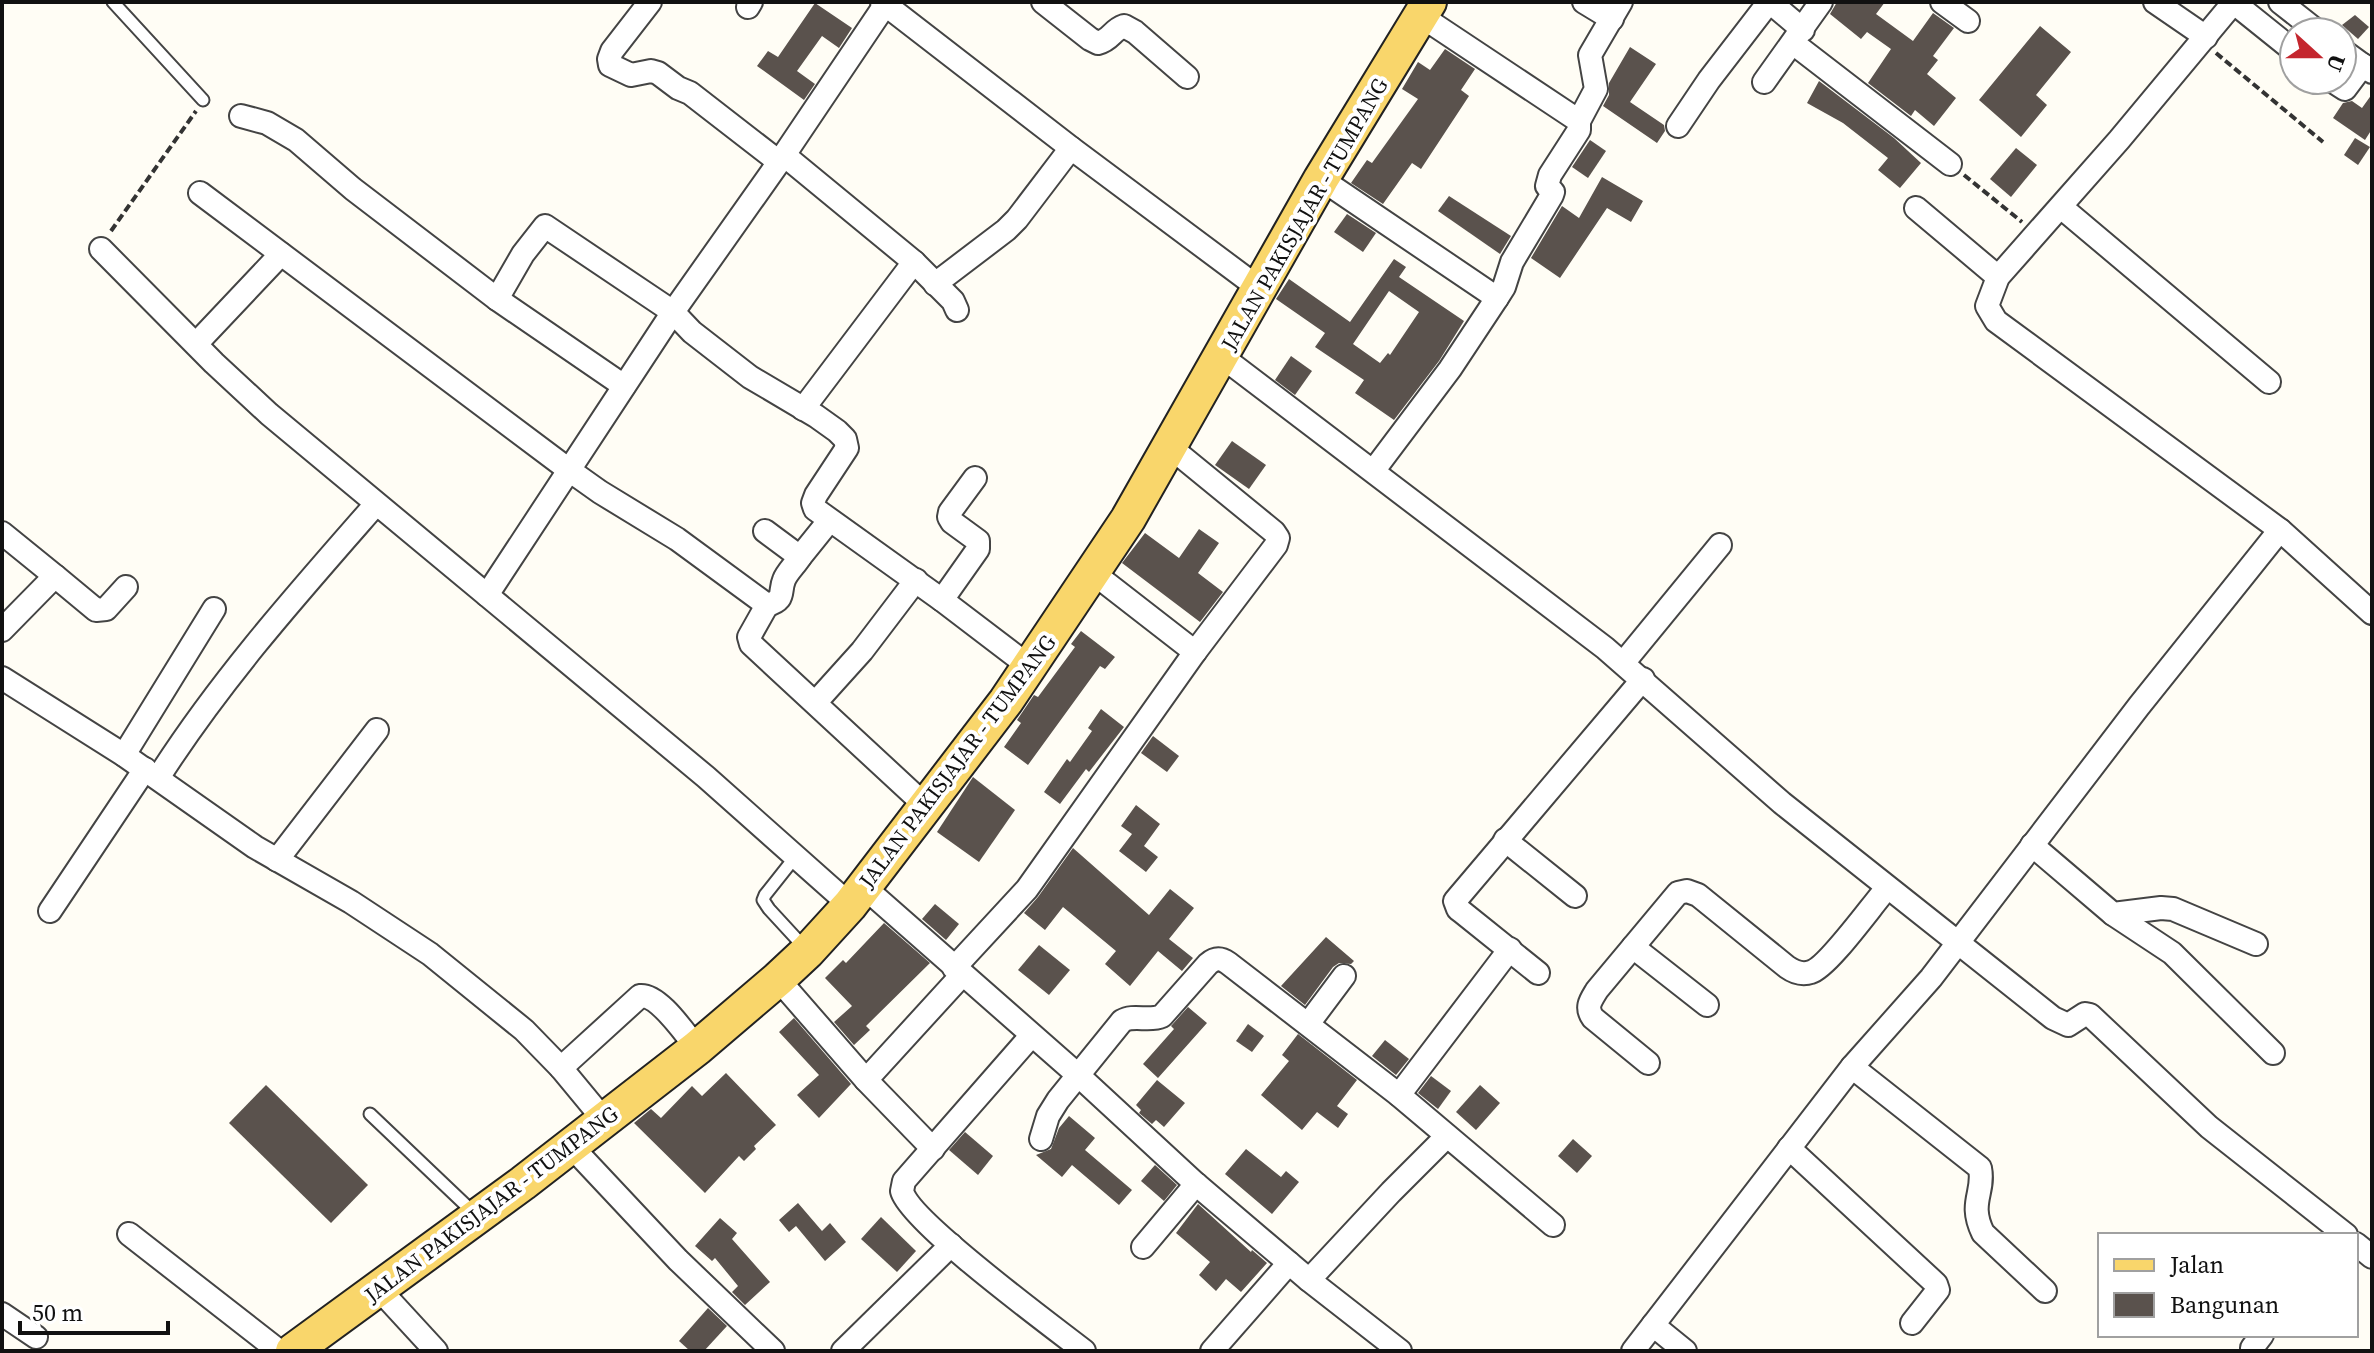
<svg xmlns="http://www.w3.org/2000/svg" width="2374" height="1353" font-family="'Source Serif 4',serif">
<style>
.building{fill:#5a524d;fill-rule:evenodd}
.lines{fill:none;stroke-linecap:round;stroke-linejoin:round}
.service-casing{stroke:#444;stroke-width:15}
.minor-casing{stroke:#444;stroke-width:26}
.primary-casing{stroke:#222;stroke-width:38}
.path{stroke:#333;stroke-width:4;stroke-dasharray:8 4;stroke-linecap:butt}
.service{stroke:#fff;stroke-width:11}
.minor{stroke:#fff;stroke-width:22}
.primary{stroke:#f9d66b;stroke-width:34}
.labels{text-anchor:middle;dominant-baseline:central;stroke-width:8;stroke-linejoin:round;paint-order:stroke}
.street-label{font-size:22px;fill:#111;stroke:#fff}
</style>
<rect width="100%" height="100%" fill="#fffdf5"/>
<g class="building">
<path d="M1837,2H1885L1876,14L1913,41L1933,13L1954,28L1933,56L1938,60L1927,74L1956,98L1934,126L1915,110L1911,116L1868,83L1891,49L1867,32L1861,39L1830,14Z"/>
<path d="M815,3L852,28L839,48L822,36L797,71L815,84L804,100L757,66L768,51L778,57Z"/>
<path d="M2355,15L2369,27L2358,39L2342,25Z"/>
<path d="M2040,26L2071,52L2036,95L2047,105L2021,137L1979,100Z"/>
<path d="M1630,47L1656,64L1630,102L1664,125L1665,131L1657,143L1603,106L1609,95V83Z"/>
<path d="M1445,49L1475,69L1461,90L1469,96L1421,169L1412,163L1383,204L1351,183L1367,160L1372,163L1418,99L1402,89L1418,62L1430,70Z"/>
<path d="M1819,81L1894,138L1921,163L1900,188L1878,170L1888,158L1843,123L1807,103Z"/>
<path d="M2372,94V129L2365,140L2333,118L2343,103L2352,101L2362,108Z"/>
<path d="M2355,138L2370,147L2358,165L2344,155Z"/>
<path d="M1590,140L1606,151L1588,178L1572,167Z"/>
<path d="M2016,148L2037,165L2011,197L1990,179Z"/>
<path d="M1602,177L1643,201L1631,222L1607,208L1560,278L1531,258L1562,206L1579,218Z"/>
<path d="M1449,196L1511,236L1500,254L1438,211Z"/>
<path d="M1347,214L1376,233L1363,252L1334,232Z"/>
<path d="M1394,259L1406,267L1399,277L1464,321L1439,361L1394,420L1355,393L1364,380L1315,347L1325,333L1276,299L1289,279L1350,322ZM1389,291L1419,312L1390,355L1388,353L1380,363L1353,344Z"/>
<path d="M1291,356L1312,371L1295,395L1275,380Z"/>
<path d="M1232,441L1266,465L1249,489L1215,465Z"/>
<path d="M1199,529L1219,543L1198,573L1223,592L1200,622L1122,563L1145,533L1179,558Z"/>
<path d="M1081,631L1115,657L1105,669L1100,666L1028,765L1004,747L1021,723L1017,720L1034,695L1038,697L1075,647L1071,644Z"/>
<path d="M1101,709L1124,727L1089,772L1086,769L1060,804L1044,792L1067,759L1070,762L1092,731L1088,728Z"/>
<path d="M1153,736L1179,756L1167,772L1141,753Z"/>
<path d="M973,777L1015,810L979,862L937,832Z"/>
<path d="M1136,805L1160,824L1144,846L1158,857L1146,872L1119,851L1132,834L1121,826Z"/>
<path d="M1073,848L1149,915L1170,889L1194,908L1169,939L1193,958L1182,971L1158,951L1130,986L1105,964L1116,951L1063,907L1045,930L1024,913L1038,897Z"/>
<path d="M935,904L959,924L946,940L922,919Z"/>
<path d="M884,923L930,963L866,1026L870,1030L854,1045L834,1022L852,1006L825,978L843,960L846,963Z"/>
<path d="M1326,937L1354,961L1351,964L1339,963L1333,967L1305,1005L1281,986Z"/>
<path d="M1039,945L1070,970L1049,995L1018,970Z"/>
<path d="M1188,1007L1207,1023L1158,1078L1143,1064L1174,1029L1171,1026Z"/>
<path d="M794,1018L851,1084L819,1118L797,1095L819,1075L779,1032Z"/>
<path d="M1248,1024L1264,1036L1252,1052L1236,1041Z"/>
<path d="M1298,1034L1357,1080L1337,1106L1348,1114L1338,1128L1317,1112L1302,1130L1261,1095L1289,1061L1282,1055Z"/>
<path d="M1385,1040L1409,1059L1396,1075L1372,1056Z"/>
<path d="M726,1073L776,1125L754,1146L756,1149L744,1161L739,1156L705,1193L634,1123L651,1109L661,1118L692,1086L702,1096Z"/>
<path d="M1431,1076L1451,1091L1438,1109L1418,1093Z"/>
<path d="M1157,1080L1185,1103L1164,1127L1156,1120L1152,1124L1139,1113L1141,1110L1136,1105Z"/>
<path d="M266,1085L368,1185L331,1223L229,1123Z"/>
<path d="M1480,1085L1500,1103L1476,1130L1456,1112Z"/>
<path d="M1069,1116L1095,1138L1085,1150L1132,1190L1119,1205L1072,1165L1062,1177L1036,1155L1051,1149L1059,1128Z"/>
<path d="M965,1132L993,1156L978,1175L949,1150Z"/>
<path d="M1573,1139L1592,1156L1577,1173L1558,1156Z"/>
<path d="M1246,1149L1281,1177L1286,1171L1299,1182L1272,1214L1225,1174Z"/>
<path d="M1155,1165L1177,1185L1164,1201L1141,1181Z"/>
<path d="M798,1203L822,1231L830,1223L846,1242L825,1261L796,1226L789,1232L779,1220Z"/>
<path d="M1198,1204L1251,1252L1252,1250L1267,1263L1241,1292L1226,1279L1216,1291L1199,1275L1210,1262L1176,1233Z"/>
<path d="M881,1217L916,1251L897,1272L861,1239Z"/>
<path d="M720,1218L737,1233L732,1239L770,1282L745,1305L732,1292L738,1286L715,1258L712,1261L695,1246Z"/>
<path d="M708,1308L727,1326L704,1351H690L679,1341Z"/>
</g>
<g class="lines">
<g class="service-casing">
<g id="service">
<path d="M113,2L203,100"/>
<path d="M796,856L765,895L763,900L769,909L804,947"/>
<path d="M370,1114L473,1212"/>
</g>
</g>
<g class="minor-casing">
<g id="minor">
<path d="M650,2L612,51L609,59L610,65L631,75L651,71L658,73L678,88L690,93L779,162"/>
<path d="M882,2L1071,148L1260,289"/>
<path d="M1043,2L1090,39L1098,43C1111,40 1112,30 1124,26L1135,32L1187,77"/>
<path d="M1584,2L1612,19"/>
<path d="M1770,2L1803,30"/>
<path d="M1942,2L1968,21"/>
<path d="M2155,2L2206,37"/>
<path d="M2233,2L2294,51"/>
<path d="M2234,2L2119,140L1998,277L1987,306L1996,321L2280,530"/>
<path d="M2280,2L2318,32"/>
<path d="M748,7L751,2"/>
<path d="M1421,16L1579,121"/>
<path d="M1793,43L1950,164"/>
<path d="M2342,50L2372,72"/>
<path d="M2331,80L2345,89L2363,65"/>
<path d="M1764,82L1821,2"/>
<path d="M241,116L267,123L296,140L353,189L497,299L624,386"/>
<path d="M1678,126L1709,80L1769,2"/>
<path d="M784,155L914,262L953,301L957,310"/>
<path d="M1321,179L1497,298"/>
<path d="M200,193L569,470L600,492L677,539L767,605L749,637L751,644L927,807"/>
<path d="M2061,207L2269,382"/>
<path d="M1916,208L1998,277"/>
<path d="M101,249L214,363L269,414L706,777L850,905"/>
<path d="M935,284L1006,230L1017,219L1071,148"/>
<path d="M497,299L523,254L545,226L673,312L692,332L750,377L816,416L837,431L845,439L847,448L816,495L813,503L815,509L942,600L1030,667"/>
<path d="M196,344L281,254"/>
<path d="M1221,356L1605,648L1782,803L2053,1018L2068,1025L2085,1014L2090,1015L2209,1127L2346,1235"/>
<path d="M803,409L914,262"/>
<path d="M1374,470L1450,369L1497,298L1504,287L1512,262L1552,195L1553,192L1547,186L1550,175L1579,130V121L1596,89L1590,55L1621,2"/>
<path d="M765,531L800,557L829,521"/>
<path d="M2,533L55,576"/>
<path d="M1092,572L1195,652"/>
<path d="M487,595L673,312L784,155L887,2"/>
<path d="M942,600L978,549V541L952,522L949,517L950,512L975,478"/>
<path d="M767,605C786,600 779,592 784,580C787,572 796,564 800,557"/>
<path d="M2,630L55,576L96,610L106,609L126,587"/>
<path d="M1624,662L1720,545"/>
<path d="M2,678L124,755L255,847L351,902L430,954L524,1030L561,1068L604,1120"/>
<path d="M816,702L862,651L916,580"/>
<path d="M124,755L214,609"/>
<path d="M158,778C221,679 299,592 376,504"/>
<path d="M1505,840L1575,896"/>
<path d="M2032,845L2113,914L2161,908L2173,909L2256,944"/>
<path d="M277,860L377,730"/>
<path d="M864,887L1079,1076L1196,1184L1309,1280L1400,1351"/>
<path d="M50,911L145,769"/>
<path d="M2113,914L2172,953L2273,1053"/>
<path d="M1633,947L1707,1005"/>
<path d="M954,968L1027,889L1195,652L1276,545L1278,538L1274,532L1170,447"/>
<path d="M1538,973L1462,912L1458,909L1455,901L1643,679"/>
<path d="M778,979L866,1080L933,1149"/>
<path d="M1308,1024L1344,976"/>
<path d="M1031,1036L904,1181L902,1191C909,1221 1052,1326 1084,1351"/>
<path d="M1648,1063L1593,1018C1585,1007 1591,1000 1597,990L1678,893L1687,891L1698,895L1787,967C1794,972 1802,975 1811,972C1828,967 1872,905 1887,888"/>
<path d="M1852,1067L1980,1168C1985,1193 1968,1202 1983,1233L2045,1291"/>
<path d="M561,1068L640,996C659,994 685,1034 697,1048"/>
<path d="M866,1080L962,975"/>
<path d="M1399,1095L1510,949"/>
<path d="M1041,1139L1048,1116L1058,1100L1122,1021C1134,1014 1149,1022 1162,1016L1208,964C1215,958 1221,958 1228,963L1399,1095L1553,1225"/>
<path d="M571,1146L678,1260L773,1351"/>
<path d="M1789,1148L1936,1284L1938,1290L1912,1323"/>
<path d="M129,1234L279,1351"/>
<path d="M2356,1244L2372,1257"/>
<path d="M1143,1247L1196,1184"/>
<path d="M1309,1280L1391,1192L1447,1136"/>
<path d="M379,1289L436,1351"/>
<path d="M2,1314L36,1337"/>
<path d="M1653,1325L1685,1351"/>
<path d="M2252,1348L2262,1335"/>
<path d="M843,1351L951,1245"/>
<path d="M1212,1351L1289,1263"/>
<path d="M1633,1351L1852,1067L1931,978L2139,706L2280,530L2372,613"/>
</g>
</g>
<g class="primary-casing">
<path id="primary" d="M293,1351L523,1183L697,1048L778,979L808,951L850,905L1006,701L1128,519L1321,179L1429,2"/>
</g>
<g class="path">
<path d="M2216,53L2323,142"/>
<path d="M1964,175L2022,222"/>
<path d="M111,231L196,111"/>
</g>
<use href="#service" class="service"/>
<use href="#minor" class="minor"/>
<use href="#primary" class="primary"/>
</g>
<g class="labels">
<g class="street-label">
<text transform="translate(1304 214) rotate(-60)">JALAN PAKISJAJAR - TUMPANG</text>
<text transform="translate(957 761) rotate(-53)">JALAN PAKISJAJAR - TUMPANG</text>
<text transform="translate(491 1204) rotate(-37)">JALAN PAKISJAJAR - TUMPANG</text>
</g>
</g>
<rect width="2374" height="1353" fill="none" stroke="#111111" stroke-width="8"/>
<rect x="2098" y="1233" width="260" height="104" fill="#ffffff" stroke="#a0a0a0" stroke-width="2"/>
<rect x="2114" y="1259" width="40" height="12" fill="#f9d66b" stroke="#a0a0a0" stroke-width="2"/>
<text x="2170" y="1273" font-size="24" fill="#111111">Jalan</text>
<rect x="2114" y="1293" width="40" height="24" fill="#5a524d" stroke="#a0a0a0" stroke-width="2"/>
<text x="2170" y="1313" font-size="24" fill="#111111">Bangunan</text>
<g transform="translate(2318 56) rotate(111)"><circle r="38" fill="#ffffff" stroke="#a0a0a0" stroke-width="2"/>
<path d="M0-6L14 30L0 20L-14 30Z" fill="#c4262e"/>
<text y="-12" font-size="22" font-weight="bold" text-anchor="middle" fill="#111111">U</text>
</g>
<path d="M20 1321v12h148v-12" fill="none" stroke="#111111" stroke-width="4"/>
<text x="32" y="1321" font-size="24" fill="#111111" stroke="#ffffff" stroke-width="6" paint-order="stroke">50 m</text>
</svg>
